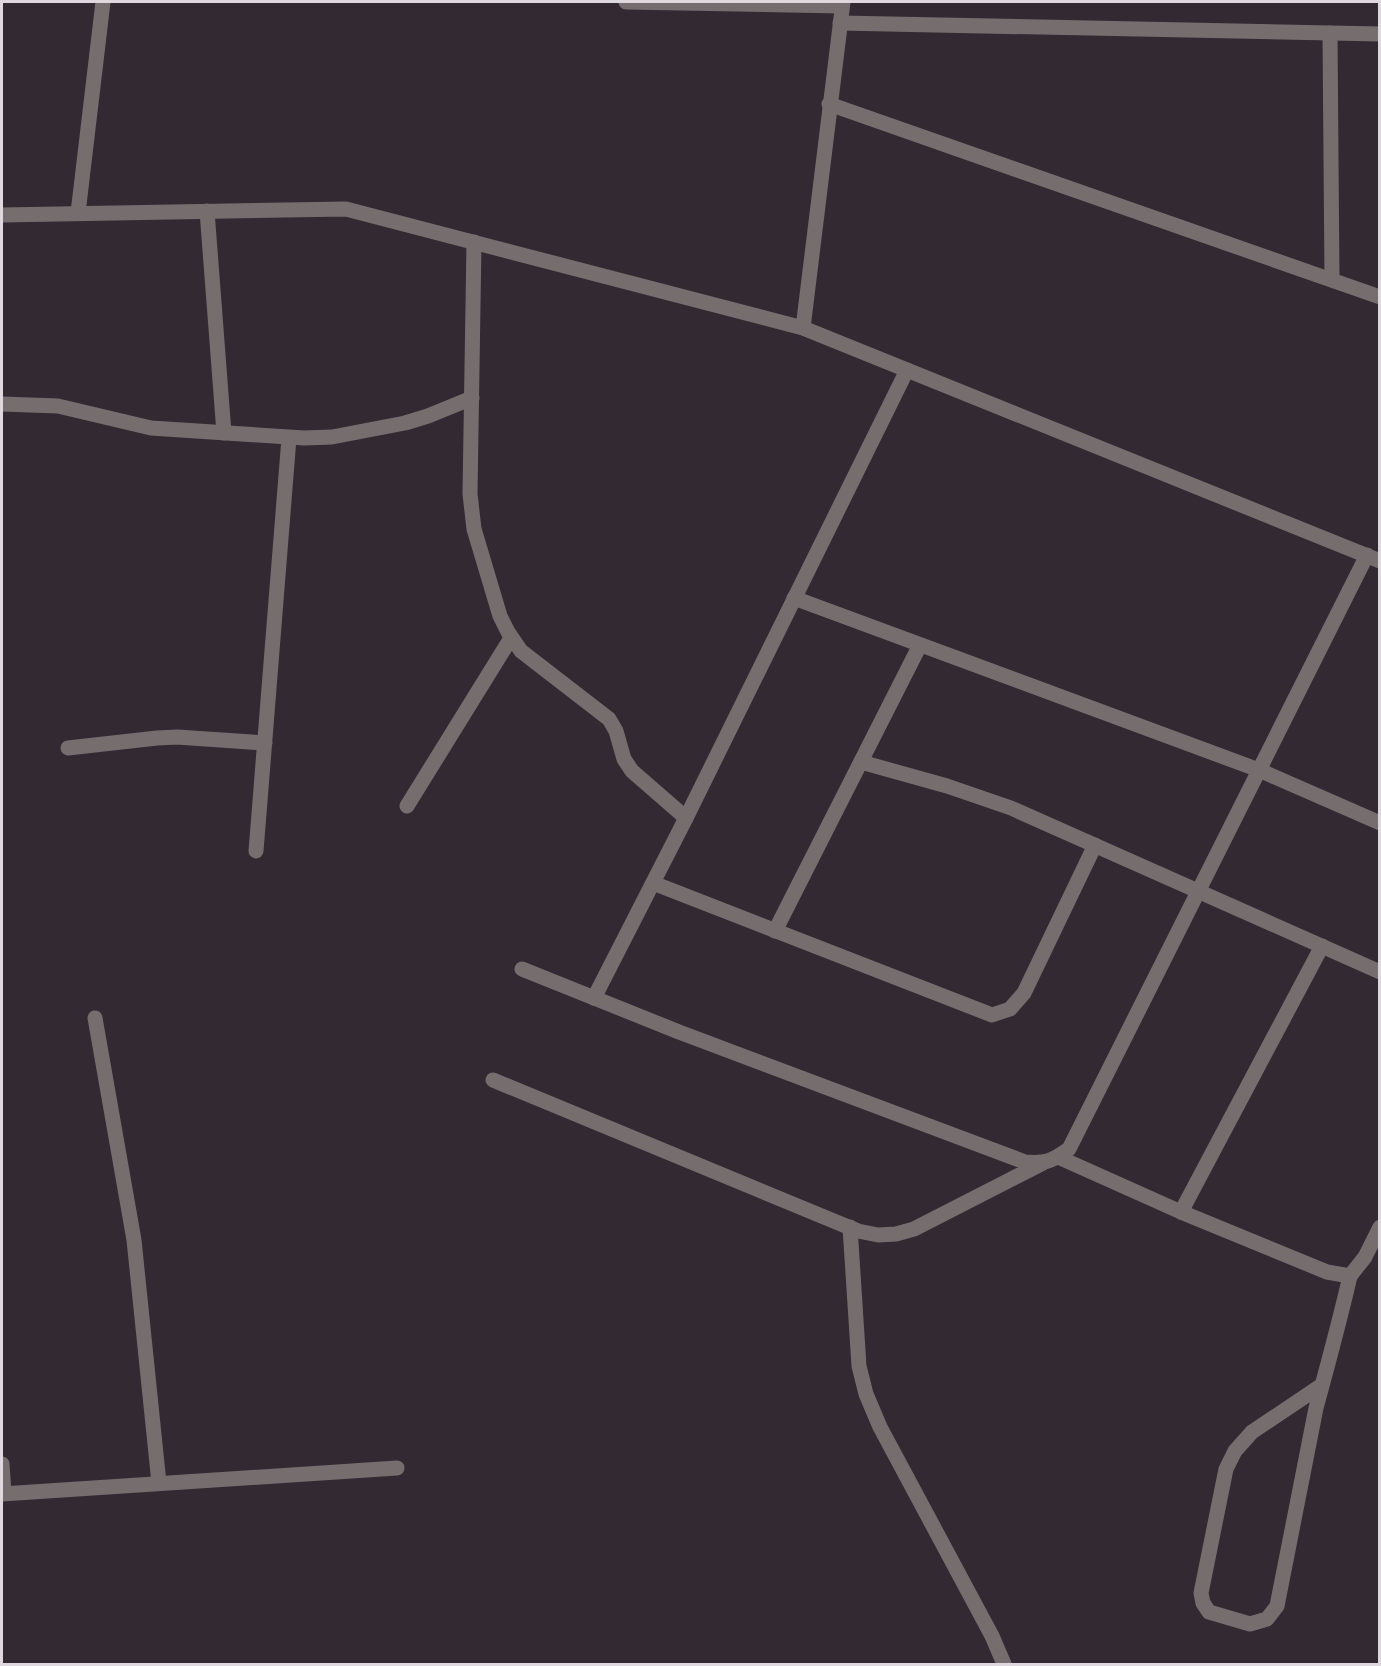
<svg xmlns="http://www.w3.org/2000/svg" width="1381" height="1666" font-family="'DM Sans',sans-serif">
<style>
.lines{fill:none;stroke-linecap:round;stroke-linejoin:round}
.minor{stroke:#766e6e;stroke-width:15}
</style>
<rect width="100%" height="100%" fill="#332933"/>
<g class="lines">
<g class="minor">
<path d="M626,2L842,6"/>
<path d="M840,23L1380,34"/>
<path d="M1330,33L1332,280"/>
<path d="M829,104L1380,297"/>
<path d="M207,211L224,433"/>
<path d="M78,213L103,2"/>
<path d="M2,215L346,209L803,328L1380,561"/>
<path d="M474,242L470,494L474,529L500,616L508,632L521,651L609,719L616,731L624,759L632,771L686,818"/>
<path d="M803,328L843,2"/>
<path d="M2,404L58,406L151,428L304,438L332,437L405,423L428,416L472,398"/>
<path d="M794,598L1259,770L1380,823"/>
<path d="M68,748L157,738L177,737L265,743"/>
<path d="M861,762L947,786L1011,808L1380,972"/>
<path d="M407,806L511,638"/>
<path d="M256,851L289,438"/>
<path d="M653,883L992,1015L1010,1009L1024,993L1095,845"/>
<path d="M775,931L920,645"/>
<path d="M522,969L679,1032L1025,1162C1046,1164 1052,1161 1069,1149L1367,555"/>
<path d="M594,998L686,818L907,370"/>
<path d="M95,1018L134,1240L159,1483"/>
<path d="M493,1080L858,1231L878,1235L896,1234L914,1229L1043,1163"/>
<path d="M1058,1157L1181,1212L1327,1272L1350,1276L1365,1257L1380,1227"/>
<path d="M1181,1212L1322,946"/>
<path d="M850,1227L859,1366L866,1394L880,1427L992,1636L1004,1664"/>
<path d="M1322,1385L1252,1432L1235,1451L1226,1469L1201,1593L1203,1603L1209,1612L1250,1624L1267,1619L1277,1606L1316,1408C1328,1364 1340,1320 1350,1276"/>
<path d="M2,1464L4,1493"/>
<path d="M2,1494L397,1468"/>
</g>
</g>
<rect width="1381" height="1666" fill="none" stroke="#dfd9df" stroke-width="6"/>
</svg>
